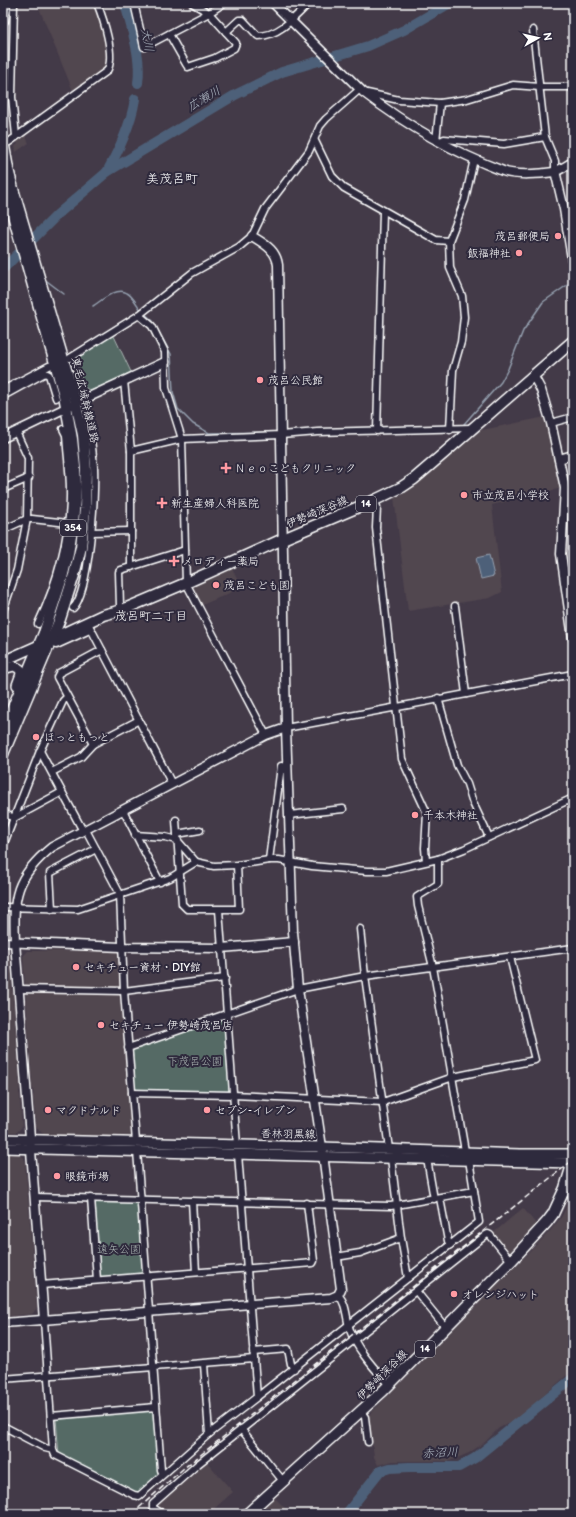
<svg xmlns="http://www.w3.org/2000/svg" width="576" height="1517" font-family="'Balsamiq Sans','Klee One',sans-serif">
<style>
.built{fill:#51464f}
.green{fill:#546a65;stroke:#aab4b2}
.water{fill:#4e6179;stroke:#95a0af}
.lines{fill:none;stroke-linecap:round;stroke-linejoin:round}
.stream{stroke:#95a0af;stroke-width:1.5}
.river{stroke:#4e6179;stroke-width:10}
.minor-casing{stroke:#fff;stroke-width:9}
.tertiary-casing{stroke:#fff;stroke-width:11}
.secondary-casing{stroke:#fff;stroke-width:12}
.primary-casing{stroke:#fff;stroke-width:13}
.trunk-casing{stroke:#fff;stroke-width:13}
.minor{stroke:#2f2a3d;stroke-width:6}
.tertiary{stroke:#2f2a3d;stroke-width:8}
.secondary{stroke:#2f2a3d;stroke-width:9}
.primary{stroke:#2f2a3d;stroke-width:10}
.trunk{stroke:#2f2a3d;stroke-width:10}
.rail{stroke:#fff;stroke-width:1.5;stroke-dasharray:6 3;stroke-linecap:butt}
.poi-dot{fill:#ff9aa2;stroke:#2f2a3d;stroke-width:1.5}
.labels{text-anchor:middle;dominant-baseline:central;stroke-width:4;stroke-linejoin:round;paint-order:stroke}
.shield{fill:#2f2a3d;stroke:#c1bfc5;stroke-width:1}
.shield-label{font-size:10px;font-weight:bold;fill:#fff}
.poi-label{font-size:11px;fill:#fff;stroke:#2f2a3d;text-anchor:start}
.street-label{font-size:11px;fill:#fff;stroke:#2f2a3d}
.park-label{font-size:11px;fill:#aab4b2;stroke:#2f2a3d}
.water-label{font-size:12px;font-style:italic;fill:#afb8c3;stroke:#2f2a3d}
.neighbourhood-label{font-size:12px;fill:#fff;stroke:#2f2a3d}
.quarter-label{font-size:13px;fill:#fff;stroke:#2f2a3d}
</style>
<rect width="100%" height="100%" fill="#433a48"/>
<filter id="ink" filterUnits="userSpaceOnUse"><feTurbulence type="fractalNoise" baseFrequency=".025" numOctaves="2"/><feDisplacementMap in="SourceGraphic" scale="8" xChannelSelector="R" yChannelSelector="G"/><feConvolveMatrix kernelMatrix="1 2 1 2 8 2 1 2 1" color-interpolation-filters="sRGB"/></filter>
<g filter="url(#ink)">
<g class="built">
<path d="M37,3H93L103,31L107,59L106,68L73,91Z"/>
<path d="M25,135L29,143L16,152L15,146L18,144L16,141Z"/>
<path d="M545,417L562,488L492,505L502,592L490,598L408,611L394,497H399L427,475L477,431Z"/>
<path d="M573,558V611L566,559Z"/>
<path d="M231,566L241,588L200,606L191,590L194,583Z"/>
<path d="M3,951H5L10,955L12,991L13,993L20,1084L19,1093L20,1095L22,1127L17,1132H3Z"/>
<path d="M28,951H116L118,952L133,1134L131,1136L44,1135L36,1127L33,1096L34,1094L32,1086L23,956Z"/>
<path d="M3,1153L19,1154L25,1160L37,1308L32,1314L3,1317Z"/>
<path d="M573,1193V1370L514,1421L499,1428L485,1442L469,1453L450,1461H393L378,1465L374,1457L369,1415L550,1231L562,1216Z"/>
<path d="M523,1208L536,1224L512,1252L507,1254L492,1234Z"/>
<path d="M207,1462L233,1492L208,1514H169L157,1508V1505Z"/>
<path d="M274,1497L291,1514H256Z"/>
</g>
<g class="green">
<path d="M113,334L131,372L91,391L84,387L76,359Z"/>
<path d="M224,1018L230,1090L227,1093L137,1091L135,1090L132,1051L133,1049Z"/>
<path d="M96,1201L136,1203L138,1205L143,1273L141,1275L101,1278L99,1276L95,1203Z"/>
<path d="M152,1411L154,1413L158,1476L139,1493L137,1494L59,1455L56,1418Z"/>
</g>
<path class="water" d="M489,555L494,576L481,579L476,558Z"/>
<g class="lines">
<g class="stream">
<path d="M15,257L21,261"/>
<path d="M43,278L64,294"/>
<path d="M93,306C101,301 117,286 127,293C133,296 137,305 141,310"/>
<path d="M144,313L153,321L171,354L173,392L178,409L193,424L209,433L277,432"/>
<path d="M464,424L501,382L508,369L523,331L543,302L573,281"/>
</g>
<g class="river">
<path d="M125,3C131,28 142,57 138,83"/>
<path d="M107,172C119,149 131,125 135,99"/>
<path d="M3,269L58,214L107,172L235,95L282,72L368,46L404,30L450,3"/>
<path d="M346,1514L380,1471L390,1468L409,1467H459L475,1458L573,1378"/>
</g>
<g class="minor-casing">
<g id="minor">
<path d="M14,3L12,97L16,136"/>
<path d="M134,3L144,47L209,13L224,3"/>
<path d="M533,30L545,137L555,161V171"/>
<path d="M226,32L239,20H243L258,36C279,36 295,17 309,3"/>
<path d="M169,34L186,64L188,67L215,58L234,48L236,43L209,13L192,3"/>
<path d="M367,93L399,100L440,103L467,99L513,85L540,87H573"/>
<path d="M315,141L332,176L344,188L436,240L449,241"/>
<path d="M436,141L440,103"/>
<path d="M9,142L107,71C116,56 103,18 97,3"/>
<path d="M439,142L444,139L504,144L545,137"/>
<path d="M139,315L152,326L165,352L166,388L182,439L186,583L266,735"/>
<path d="M70,358L139,315L192,273L239,247L252,236L265,209L309,151L320,126L326,119L360,89"/>
<path d="M124,381L131,451V567"/>
<path d="M3,390L49,366"/>
<path d="M3,394L5,395L45,373L49,375L56,398"/>
<path d="M551,423L573,417"/>
<path d="M450,430L453,370L461,342L464,317L462,296L450,268L449,241L465,200L474,159"/>
<path d="M377,431L383,211"/>
<path d="M131,451L182,439L281,435L318,432L472,428"/>
<path d="M3,489L29,478"/>
<path d="M375,500L377,507L376,528L402,759L427,813L425,848L426,861"/>
<path d="M3,530L27,519H32L68,523"/>
<path d="M91,532L131,531"/>
<path d="M455,606L466,694"/>
<path d="M73,608C90,592 95,493 94,467C93,453 91,439 89,425L87,419"/>
<path d="M122,610L120,606L119,572L121,570L185,550"/>
<path d="M3,611L17,570L27,519L28,458L16,432"/>
<path d="M38,624C57,584 71,535 70,490C70,472 67,453 66,435L63,429"/>
<path d="M90,627L172,784"/>
<path d="M438,698L457,765L467,784L473,803L489,837"/>
<path d="M286,728L573,674"/>
<path d="M93,744L57,677L59,673L102,650"/>
<path d="M40,751L83,831"/>
<path d="M52,772L81,757L93,744L139,720"/>
<path d="M123,810L160,882"/>
<path d="M3,813L14,818"/>
<path d="M289,815L343,809"/>
<path d="M14,818L62,792"/>
<path d="M176,820L182,904L187,909H239L237,865"/>
<path d="M86,830L120,894L124,991L136,1142"/>
<path d="M177,834L200,830"/>
<path d="M135,835L165,837L177,840L196,862"/>
<path d="M3,846L40,751L63,701L67,697"/>
<path d="M438,859V884L417,897L418,906L433,967L465,1151"/>
<path d="M269,860L281,766"/>
<path d="M3,907L78,909L170,878L196,862L214,866L237,865L269,860H279L312,866L367,871H386L438,859L464,849L573,798"/>
<path d="M52,909L50,873L96,849"/>
<path d="M219,910L237,1145"/>
<path d="M360,929L365,976L389,1149"/>
<path d="M19,989L124,991L225,978"/>
<path d="M128,1048L298,989L365,976L573,948"/>
<path d="M132,1093L233,1095L383,1102L453,1077L535,1060L510,957"/>
<path d="M137,1151L161,1470L163,1474"/>
<path d="M391,1158L401,1238L408,1278"/>
<path d="M427,1159L434,1199"/>
<path d="M35,1197L391,1206L474,1191"/>
<path d="M91,1198L97,1280"/>
<path d="M440,1198L448,1241L450,1245"/>
<path d="M192,1201L196,1272"/>
<path d="M336,1257L360,1253L401,1238"/>
<path d="M41,1285L313,1263L314,1261L307,1203"/>
<path d="M416,1291L446,1328"/>
<path d="M338,1295C347,1303 346,1319 350,1330C356,1349 376,1370 389,1385"/>
<path d="M44,1320L53,1450L55,1455L134,1495L139,1496L209,1434L257,1397L238,1154"/>
<path d="M253,1352L288,1349L291,1364L294,1369"/>
<path d="M204,1364L209,1434"/>
<path d="M3,1379L254,1359"/>
<path d="M257,1397L479,1222L469,1160"/>
<path d="M361,1412L365,1417L368,1442"/>
<path d="M51,1416L156,1407"/>
<path d="M3,1426L45,1448L53,1450"/>
<path d="M241,1429L283,1481"/>
<path d="M163,1514L153,1508V1504L198,1464L486,1235L488,1234L490,1235L511,1261"/>
</g>
</g>
<g class="tertiary-casing">
<g id="tertiary">
<path d="M273,3L363,92C406,125 453,152 503,171C515,176 541,174 554,172C560,170 567,165 573,162"/>
<path d="M555,171L564,209L573,265"/>
<path d="M533,375L541,390L551,423L565,488L561,554L573,638"/>
<path d="M3,438L76,403L165,362"/>
<path d="M559,459L573,455"/>
<path d="M3,942L121,947L221,948L294,942"/>
<path d="M44,1320L15,942C13,897 15,877 52,847L266,735L286,728"/>
<path d="M3,1323L331,1298L338,1295L341,1289L322,1147L298,989L293,932L286,728L278,265C276,249 264,244 252,236"/>
</g>
</g>
<g class="secondary-casing">
<g id="secondary">
<path d="M3,661L39,645"/>
<path d="M3,669L14,666L20,669L21,674L17,685"/>
<path d="M3,1139L322,1147L520,1154H573"/>
<path d="M3,1148L573,1163"/>
</g>
</g>
<g class="primary-casing">
<g id="primary">
<path d="M47,641L103,615L122,610L186,583L283,539L375,500L402,487L414,479L442,455L573,341"/>
<path d="M56,643L87,629"/>
<path d="M247,1514L383,1391L511,1261L547,1222L553,1214L565,1188L573,1162"/>
</g>
</g>
<g class="trunk-casing">
<g id="trunk">
<path d="M3,20L6,3"/>
<path d="M3,141L8,169L13,189L76,403L83,435L86,470L85,509L81,547L74,575L60,619L3,754"/>
<path d="M3,180L64,395L72,439L75,467L76,487L73,523L68,554L62,578L44,633L3,731"/>
</g>
</g>
<use href="#minor" class="minor"/>
<use href="#tertiary" class="tertiary"/>
<use href="#secondary" class="secondary"/>
<use href="#primary" class="primary"/>
<use href="#trunk" class="trunk"/>
<path class="rail" d="M132,1514L184,1468L573,1160"/>
</g>
</g>
<g class="poi-dot">
<circle cx="558" cy="236" r="4"/>
<circle cx="519" cy="253" r="4"/>
<circle cx="260" cy="380" r="4"/>
<path d="M224 462h4v4h4v4h-4v4h-4v-4h-4v-4h4z"/>
<circle cx="464" cy="495" r="4"/>
<path d="M160 497h4v4h4v4h-4v4h-4v-4h-4v-4h4z"/>
<path d="M172 555h4v4h4v4h-4v4h-4v-4h-4v-4h4z"/>
<circle cx="216" cy="585" r="4"/>
<circle cx="36" cy="737" r="4"/>
<circle cx="415" cy="815" r="4"/>
<circle cx="76" cy="967" r="4"/>
<circle cx="101" cy="1025" r="4"/>
<circle cx="48" cy="1110" r="4"/>
<circle cx="207" cy="1110" r="4"/>
<circle cx="57" cy="1176" r="4"/>
<circle cx="454" cy="1294" r="4"/>
</g>
<g class="labels">
<g class="shield">
<rect x="356" y="496" width="20" height="16" rx="3"/>
<rect x="60" y="520" width="26" height="16" rx="3"/>
<rect x="415" y="1341" width="20" height="16" rx="3"/>
</g>
<g class="shield-label">
<text x="366" y="504">14</text>
<text x="73" y="528">354</text>
<text x="425" y="1349">14</text>
</g>
<g class="poi-label">
<text x="550" y="236" text-anchor="end">茂呂郵便局</text>
<text x="511" y="253" text-anchor="end">飯福神社</text>
<text x="268" y="380">茂呂公民館</text>
<text x="235" y="468">Ｎｅｏこどもクリニック</text>
<text x="472" y="495">市立茂呂小学校</text>
<text x="171" y="503">新生産婦人科医院</text>
<text x="182" y="561">メロディー薬局</text>
<text x="224" y="585">茂呂こども園</text>
<text x="44" y="737">ほっともっと</text>
<text x="423" y="815">千本木神社</text>
<text x="84" y="967">セキチュー資材・DIY館</text>
<text x="109" y="1025">セキチュー 伊勢崎茂呂店</text>
<text x="56" y="1110">マクドナルド</text>
<text x="215" y="1110">セブン-イレブン</text>
<text x="65" y="1176">眼鏡市場</text>
<text x="462" y="1294">オレンジハット</text>
</g>
<g class="street-label">
<text transform="translate(85 400) rotate(77)">東毛広域幹線道路</text>
<text transform="translate(317 512) rotate(-23)">伊勢崎深谷線</text>
<text transform="translate(288 1134) rotate(1)">香林羽黒線</text>
<text transform="translate(382 1375) rotate(-45)">伊勢崎深谷線</text>
</g>
<g class="park-label">
<text x="195" y="1061">下茂呂公園</text>
<text x="119" y="1249">遠矢公園</text>
</g>
<g class="water-label">
<text transform="translate(147 40) rotate(79)">大川</text>
<text transform="translate(204 99) rotate(-31)">広瀬川</text>
<text transform="translate(440 1453) rotate(-3)">赤沼川</text>
</g>
<g class="neighbourhood-label">
<text x="151" y="616">茂呂町二丁目</text>
</g>
<g class="quarter-label">
<text x="172" y="179">美茂呂町</text>
</g>
</g>
<rect width="576" height="1517" fill="none" stroke="#2f2a3d" stroke-width="16"/>
<rect x="8" y="8" width="560" height="1501" fill="none" stroke="#fff" stroke-width="1.5" filter="url(#ink)"/>
<g transform="translate(538 38) rotate(82)" stroke="#2f2a3d" stroke-width="3" paint-order="stroke">
<path d="M0-3L7 15L0 10L-7 15Z" fill="#ffffff"/>
<text y="-6" font-size="11" font-weight="bold" text-anchor="middle" fill="#ffffff">N</text>
</g>
</svg>
